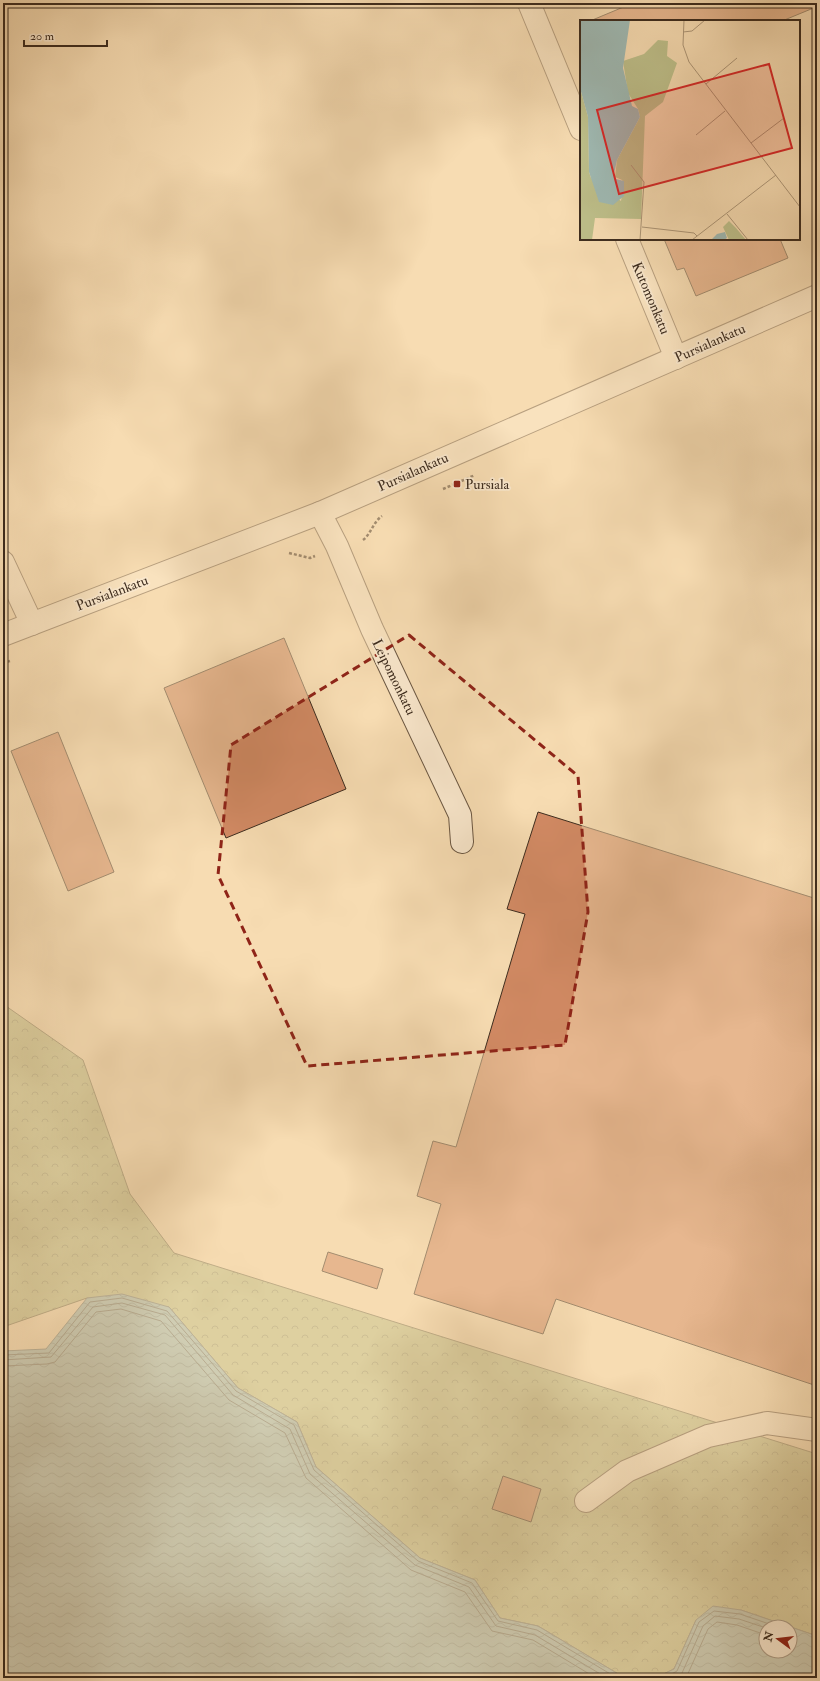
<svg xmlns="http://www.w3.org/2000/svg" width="820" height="1681" font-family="'IM FELL Double Pica',serif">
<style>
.forest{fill:url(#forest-crowns);stroke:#7e7654}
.water{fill:url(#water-waves);stroke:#788178;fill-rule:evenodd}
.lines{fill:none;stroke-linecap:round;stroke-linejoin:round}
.shore{stroke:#6e7369;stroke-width:1}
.building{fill:#d28a64;stroke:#3d2c1e}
.minor-casing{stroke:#6c5843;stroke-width:24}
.path{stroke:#3d2c1e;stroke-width:2.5;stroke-dasharray:3 2;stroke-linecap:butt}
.minor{stroke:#fae8cd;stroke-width:22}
.marked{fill:none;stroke:#8f2418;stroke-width:3;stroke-dasharray:8 5;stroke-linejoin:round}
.poi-dot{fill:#8f2418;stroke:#fae8cd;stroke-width:1.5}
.labels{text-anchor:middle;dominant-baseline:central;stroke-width:3.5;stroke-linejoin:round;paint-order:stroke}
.street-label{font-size:14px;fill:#3d2c1e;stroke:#fae8cd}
.poi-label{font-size:14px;fill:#3d2c1e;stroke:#fae8cd;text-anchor:start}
.inset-road{fill:none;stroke:#ad9677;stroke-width:1}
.view{fill:#d62828;fill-opacity:0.15;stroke:#d62828;stroke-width:2}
.inset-edge{fill:none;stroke:#3d2c1e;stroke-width:2}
</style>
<defs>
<pattern id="forest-crowns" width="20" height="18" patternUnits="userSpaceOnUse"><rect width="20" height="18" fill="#bec08b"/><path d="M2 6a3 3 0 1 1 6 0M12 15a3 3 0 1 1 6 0" fill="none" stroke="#9c9c71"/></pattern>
<pattern id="water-waves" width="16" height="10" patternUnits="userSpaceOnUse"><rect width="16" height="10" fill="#9fbab4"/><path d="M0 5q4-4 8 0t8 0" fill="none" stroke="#839792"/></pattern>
</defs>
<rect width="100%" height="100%" fill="#f7dcb2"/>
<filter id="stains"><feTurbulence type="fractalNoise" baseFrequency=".005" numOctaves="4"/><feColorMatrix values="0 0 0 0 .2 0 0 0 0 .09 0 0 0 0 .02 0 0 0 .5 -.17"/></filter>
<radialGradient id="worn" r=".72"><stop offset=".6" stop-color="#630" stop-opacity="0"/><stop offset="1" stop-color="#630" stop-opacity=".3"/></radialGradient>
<path class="forest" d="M3,1004L83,1060L130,1194L174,1253L817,1454V1636L741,1610L696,1620L674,1669L655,1678H625L538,1626L500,1618L475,1580L420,1558L316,1467L297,1422L238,1388L169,1307L87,1298L3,1327Z"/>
<g class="water">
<path d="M122,1294L169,1307L238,1388L297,1422L316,1467L420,1558L475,1580L500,1618L538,1626L625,1678H3V1351L46,1349L87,1298Z"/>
<path d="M713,1606L741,1610L817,1636V1678H655L674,1669L696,1620ZM766,1627H790V1651H766Z"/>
</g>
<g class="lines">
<g class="shore">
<path d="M3,1355L49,1353L90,1302L122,1298L167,1311L236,1391L294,1425L314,1470L418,1561L472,1583L498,1621L537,1630L617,1678"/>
<path d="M3,1360L51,1357L93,1307L122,1303L165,1315L233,1395L290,1429L310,1474L415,1565L469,1587L496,1626L535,1635L607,1678"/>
<path d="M3,1366L47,1364L55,1362L96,1312L121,1309L161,1321L229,1400L285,1433L306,1478L411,1570L465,1592L492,1631L533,1640L596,1678"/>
<path d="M664,1678L677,1671L699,1622L714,1611L740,1614L778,1627"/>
<path d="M676,1678L682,1673L703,1626L715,1616L739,1619L766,1628"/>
<path d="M686,1678L708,1629L717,1622L737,1625L766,1635"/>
</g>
</g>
<g class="building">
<path d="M633,3H814L816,7L782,21H590Z"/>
<path d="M664,239H780L788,258L696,296L684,268L677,270Z"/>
<path d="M284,638L346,789L226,838L164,688Z"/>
<path d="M58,732L114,872L68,891L11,751Z"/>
<path d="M538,812L817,899V1386L556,1299L543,1334L414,1294L441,1204L417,1196L433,1141L456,1147L525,914L507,909Z"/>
<path d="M328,1252L383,1269L377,1289L322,1271Z"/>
<path d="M503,1476L541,1489L531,1522L492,1509Z"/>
</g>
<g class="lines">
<g class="minor-casing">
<g id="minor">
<path d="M529,3L581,129"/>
<path d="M627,239L676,358"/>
<path d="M320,513L337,546L372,629L460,815L462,842"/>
<path d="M3,562L32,624"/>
<path d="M3,635L320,513L817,296"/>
<path d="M586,1501L627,1471L708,1436L767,1423L817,1430"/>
</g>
</g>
<g class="path">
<path d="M443,489L475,475"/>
<path d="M363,540C371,534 373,522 382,516"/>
<path d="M289,553L310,558L315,556"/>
<path d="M3,663L10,661"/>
</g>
<use href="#minor" class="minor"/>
</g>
<path d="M0 0H820V1681H0ZM409,635L578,776L588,912L565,1045L307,1066L218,875L231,745Z" fill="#f7dcb2" fill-opacity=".55" fill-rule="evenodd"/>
<path class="marked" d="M409,635L578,776L588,912L565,1045L307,1066L218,875L231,745Z"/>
<rect class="poi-dot" x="453" y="480" width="8" height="8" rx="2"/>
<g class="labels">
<g class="street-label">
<text transform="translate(651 298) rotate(67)">Kutomonkatu</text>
<text transform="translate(710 343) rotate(-24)">Pursialankatu</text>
<text transform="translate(413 472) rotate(-24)">Pursialankatu</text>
<text transform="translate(112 593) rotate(-21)">Pursialankatu</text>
<text transform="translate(394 677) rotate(64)">Leipomonkatu</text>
</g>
<g class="poi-label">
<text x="465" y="484">Pursiala</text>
</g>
</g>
<g transform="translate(580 20)">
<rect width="220" height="220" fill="#f7dcb2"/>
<path d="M78,20L88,21L87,36L97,43L83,82L65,96L61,199L15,198L12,220H0V68L8,97L9,152L11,158L41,181L44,164L42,160L35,157L37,140L60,97L58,89L48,73L43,41L64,34ZM149,201L156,208L166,220H149L143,207Z" fill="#bec08b"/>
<path d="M0,0H50L43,48L52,86L58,89L60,97L37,140L34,154L36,159L44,161V176L33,185L19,182L9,152L8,97L0,68ZM145,212L147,218L144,220H131L137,214Z" fill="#9fbab4"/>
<path class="inset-road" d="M104,0L103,25L109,42L220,187M103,12L112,11L125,0M126,64L157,38M116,115L145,91M171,123L204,98M51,145L64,162L60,220M147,194L168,220M62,207L114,213L117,216M112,220L196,155"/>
<path class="view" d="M189,44L212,128L39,174L17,90Z"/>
<rect width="220" height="220" class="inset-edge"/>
</g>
<rect width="820" height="1681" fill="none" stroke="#f7dcb2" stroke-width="16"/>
<rect x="4" y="4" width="812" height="1673" fill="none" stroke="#3d2c1e" stroke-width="2"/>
<rect x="8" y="8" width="804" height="1665" fill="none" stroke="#3d2c1e"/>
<g transform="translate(778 1639) rotate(285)"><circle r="19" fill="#fae8cd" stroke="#ae9d87"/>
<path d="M0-3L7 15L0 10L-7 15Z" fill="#8f2418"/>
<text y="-6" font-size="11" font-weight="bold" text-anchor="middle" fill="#3d2c1e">N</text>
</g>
<path d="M24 40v6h83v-6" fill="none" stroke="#3d2c1e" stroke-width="2"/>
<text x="30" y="40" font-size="12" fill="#3d2c1e" stroke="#fae8cd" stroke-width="3" paint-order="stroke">20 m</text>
<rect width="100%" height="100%" filter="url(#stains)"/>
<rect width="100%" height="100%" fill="url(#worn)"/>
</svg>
